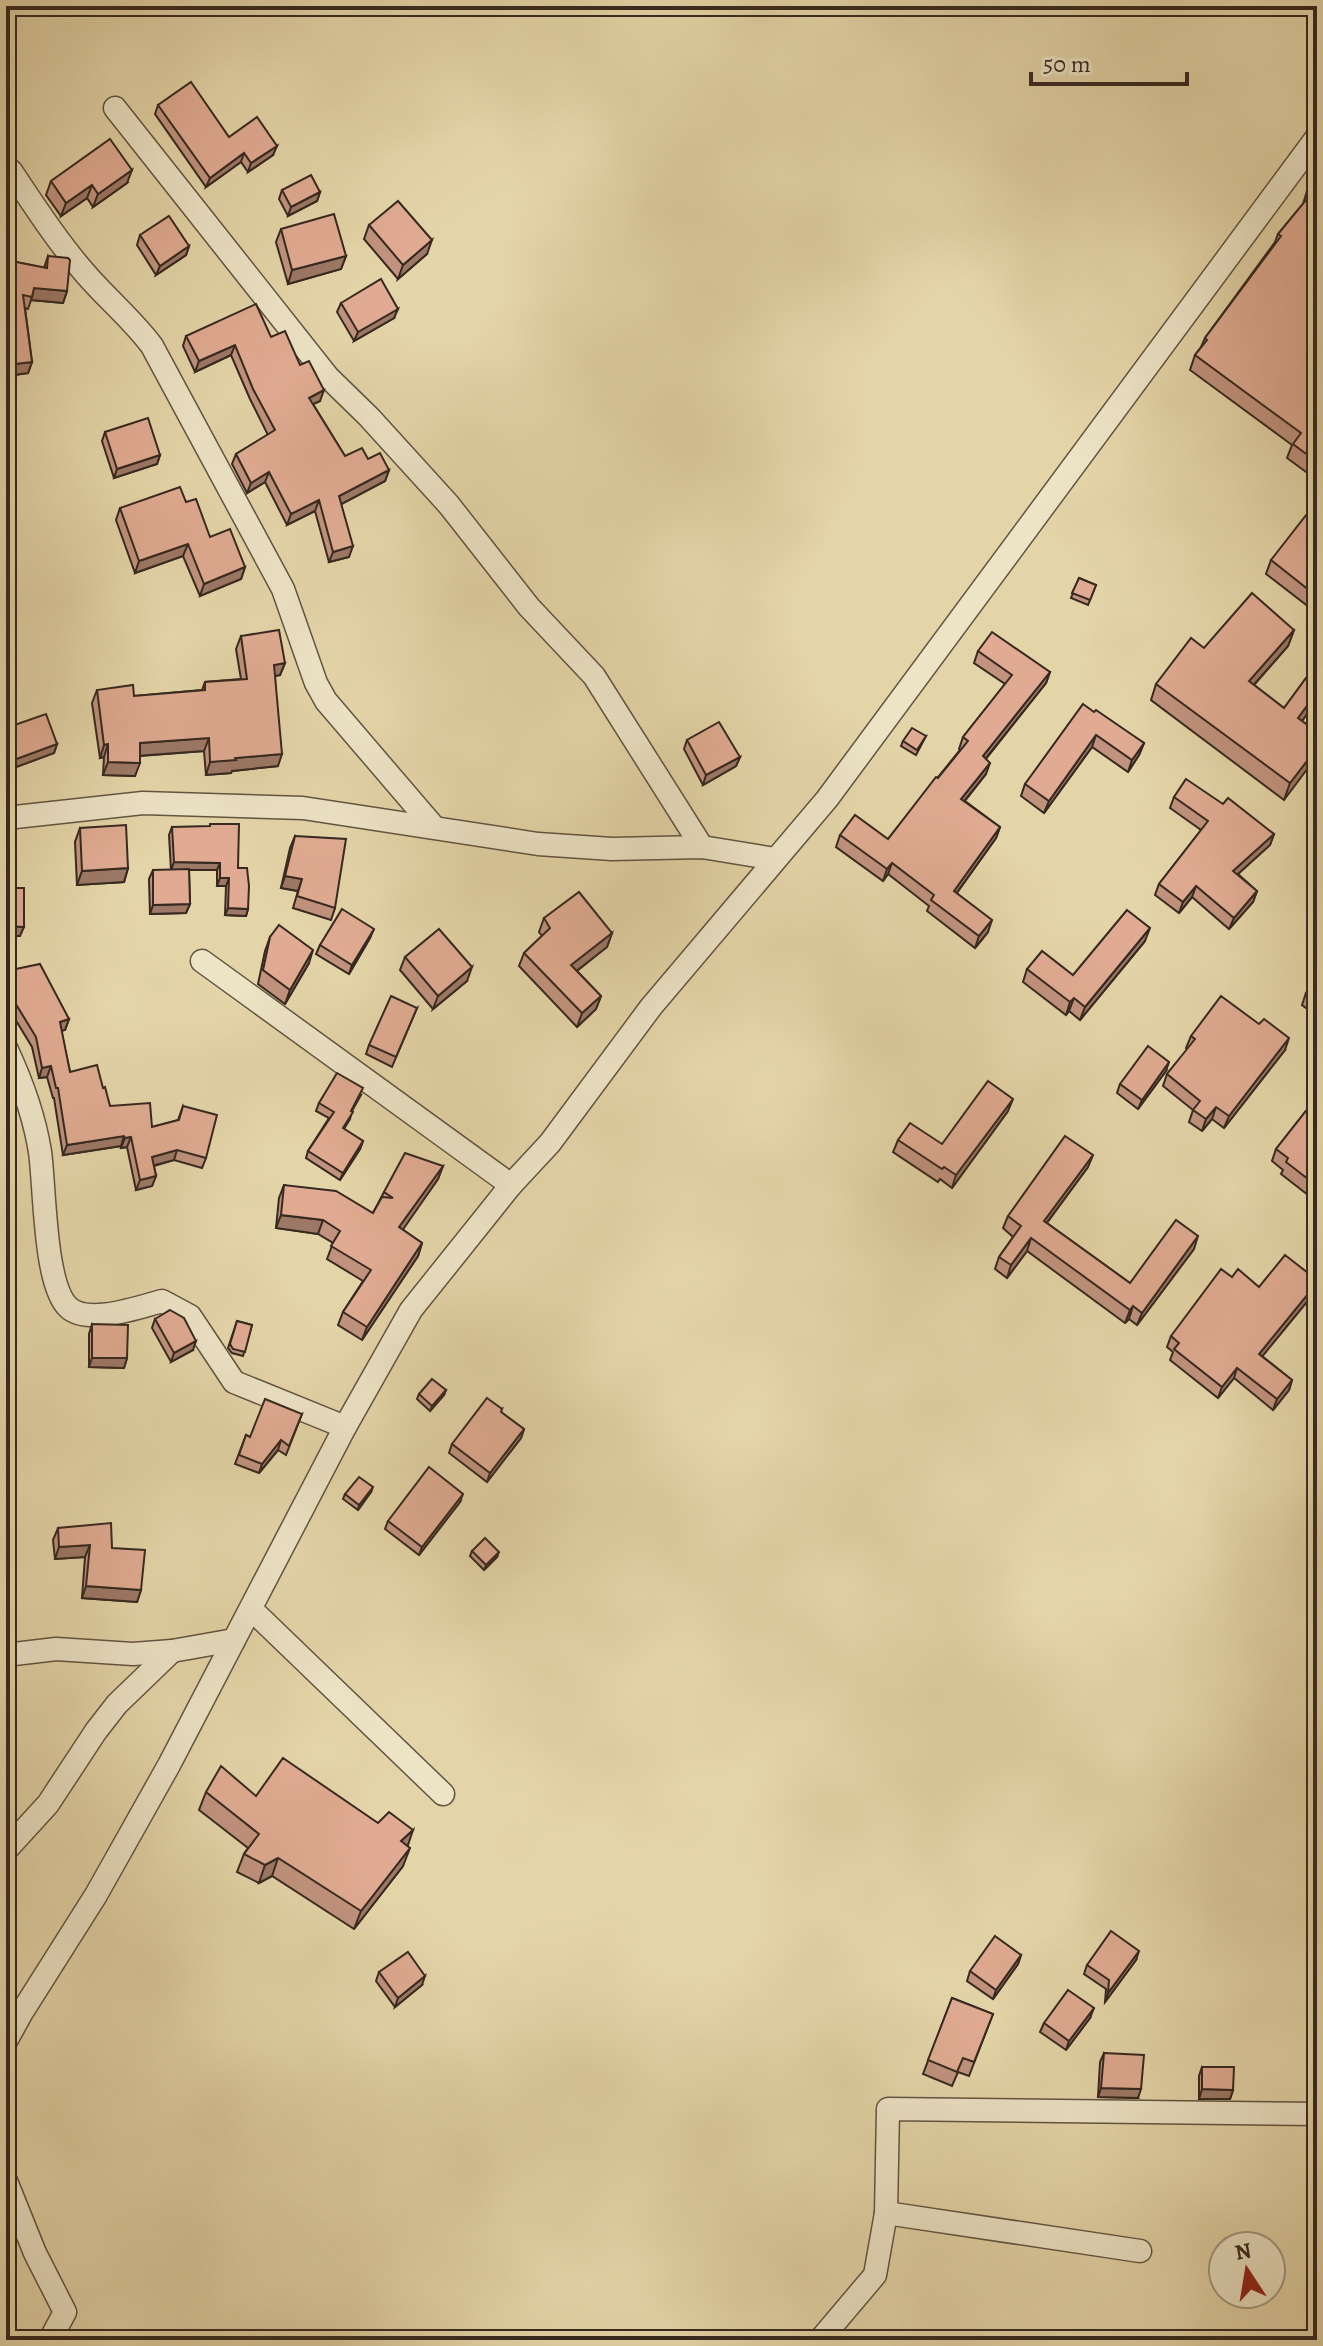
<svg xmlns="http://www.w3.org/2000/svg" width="1323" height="2346" font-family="Alegreya,serif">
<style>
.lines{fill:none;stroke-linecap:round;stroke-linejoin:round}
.minor-casing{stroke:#625442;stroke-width:25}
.minor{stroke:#ede4c6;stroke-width:22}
.wall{fill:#c1937e;stroke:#362920;stroke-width:2}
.shaded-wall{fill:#9d7866;stroke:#362920;stroke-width:2}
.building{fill:#e0ab92;stroke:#362920;stroke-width:2}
</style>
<rect width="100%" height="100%" fill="#e4d5a8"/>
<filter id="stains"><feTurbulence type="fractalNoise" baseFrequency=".0025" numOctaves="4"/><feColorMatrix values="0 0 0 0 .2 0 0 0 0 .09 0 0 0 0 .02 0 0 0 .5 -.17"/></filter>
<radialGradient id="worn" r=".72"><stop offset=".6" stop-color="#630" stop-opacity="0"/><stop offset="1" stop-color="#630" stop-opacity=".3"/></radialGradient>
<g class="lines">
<g class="minor-casing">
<g id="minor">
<path d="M115,108L328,377L369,417L449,505L529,607L594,676L702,847"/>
<path d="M6,167L11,171C34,205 57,241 84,272C106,298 132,319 152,346L283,589L316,683L326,701L433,826"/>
<path d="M6,818L143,803L303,808L538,844L612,849L702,847L775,859"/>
<path d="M202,961L511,1185"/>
<path d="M6,1048C22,1082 34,1114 40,1152C45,1187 44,1284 68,1307C87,1326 139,1307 162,1301L190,1316L234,1382L345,1427"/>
<path d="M251,1609L443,1794"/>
<path d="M6,1655L56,1649L133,1654L172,1651"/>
<path d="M6,1850L48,1804L96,1731L117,1704L172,1651L234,1640"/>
<path d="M6,2041L22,2012L96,1895L169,1765L345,1427L411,1310L511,1185L550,1143L651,1007L827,799L1317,137"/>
<path d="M6,2181L35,2253L65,2312L50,2340"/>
<path d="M886,2213L1140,2251"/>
<path d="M820,2340L875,2275L886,2213L888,2109L1317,2114"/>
</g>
</g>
<use href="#minor" class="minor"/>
</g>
<g class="wall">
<path d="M158,105L229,137L273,155L248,172L241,162L206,187L155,114Z"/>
<path d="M1317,178V480L1287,458L1292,445L1190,370L1195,355L1201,347L1205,338L1275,242L1278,234L1303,204L1307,191Z"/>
<path d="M51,181L127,183L93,207L87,198L61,216L46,195Z"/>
<path d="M282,190L320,192L317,201L288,216L279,199Z"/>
<path d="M369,225L427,254L398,279L364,239Z"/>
<path d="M281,229L346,256L341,269L288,284L276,242Z"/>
<path d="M140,235L189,246L186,255L156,275L137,245Z"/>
<path d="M48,256L67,291L63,303L31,300L28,309L25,308L32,362L28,373L6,376V260L44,268Z"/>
<path d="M341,303L394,318L354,341L337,312Z"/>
<path d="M186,336L271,337L300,365L320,401L313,404L345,456L368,459L389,470L385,481L341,504L349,557L329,562L315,511L287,525L265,482L247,493L232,464L236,454L268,435L250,399L231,355L195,372L183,346Z"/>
<path d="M105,432L160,455L157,464L114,478L102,441Z"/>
<path d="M186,502L210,537L245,567L241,579L200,596L183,556L135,573L116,520L120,508Z"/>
<path d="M1317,522V597L1309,607L1266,574L1271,560Z"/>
<path d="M1079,578L1096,585L1088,605L1071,598Z"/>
<path d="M1294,630L1288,646L1254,685L1284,708L1317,663V701L1302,721L1317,732L1284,800L1151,700L1156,684L1204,648Z"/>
<path d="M241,636L285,663L280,675L275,676L278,766L232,771L231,773L206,775L204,751L140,756L135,776L103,775L104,757L100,758L92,703L97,690L134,696L202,690L205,682L241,679L236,649Z"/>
<path d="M978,651L1050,672L1046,683L986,759V774L965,801L1000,827L996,838L957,893L988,932L975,948L927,911L929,906L888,874L883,881L836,847L840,835L888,839L960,750L959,749L963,737L1005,684L974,663Z"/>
<path d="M1094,712L1144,743L1139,755L1128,772L1092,747L1044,813L1021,796L1025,784Z"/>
<path d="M6,728L57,744L54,753L8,770L6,764Z"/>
<path d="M926,736L916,755L901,746L903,741Z"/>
<path d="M687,740L740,757L736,766L703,785L684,749Z"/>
<path d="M1174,797L1223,804L1274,834L1270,845L1238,874L1257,891L1253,902L1229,929L1192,897L1179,913L1155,895L1159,884L1201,830L1170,808Z"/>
<path d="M172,827L238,868L248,909L246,916L225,915L226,886H217V870H189L190,904L186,913L150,914L149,879L153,870H171L169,835Z"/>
<path d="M80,828L128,868L124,882L77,885L75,842Z"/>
<path d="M295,836L335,908L331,920L293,908L298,891L281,888L290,848Z"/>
<path d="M544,918L612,933L607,947L577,971L601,996L596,1009L577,1027L519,966L524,953L542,936L539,932Z"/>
<path d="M270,937L309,963L285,1004L258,984L265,951Z"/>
<path d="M370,938L349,974L316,954L320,945Z"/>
<path d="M1145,941L1080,1020L1069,1011L1066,1015L1023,982L1027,969L1073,975Z"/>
<path d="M405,957L467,981L433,1009L400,970Z"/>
<path d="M6,971L69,1019L65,1030L61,1031L70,1072L103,1088L110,1106L152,1127L178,1120L183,1106L206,1158L202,1168L174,1160L154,1166L156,1176L152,1186L136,1190L127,1147L121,1148V1146L63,1155L54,1098H53L47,1077L39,1078L32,1047L6,1004Z"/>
<path d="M1317,979V1016L1302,1005L1306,993Z"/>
<path d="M417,1008L392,1067L366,1054L369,1045Z"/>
<path d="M1191,1036L1285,1050L1224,1128L1212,1119L1202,1131L1189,1122L1193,1110L1163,1086L1167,1074L1188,1049L1186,1048Z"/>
<path d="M1166,1071L1138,1109L1117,1093L1120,1084Z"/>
<path d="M361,1095L352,1111L350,1119L344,1129L363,1141L360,1149L340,1180L306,1158L308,1151L329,1118L316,1111L319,1103Z"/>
<path d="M1317,1097V1150L1313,1155L1317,1158V1202L1281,1174L1283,1170L1272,1161L1276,1149Z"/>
<path d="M1008,1111L952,1188L940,1179L938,1182L893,1152L898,1140L942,1144Z"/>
<path d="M443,1166L438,1179L402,1229L422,1243L418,1256L362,1340L338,1325L343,1312L363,1281L327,1259L333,1243L318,1234L276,1228L279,1198L284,1185L373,1213L384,1192Z"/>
<path d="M1088,1167L1047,1223L1130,1283L1194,1249L1137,1325L1129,1319L1125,1323L1027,1251L1007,1278L995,1269L999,1257L1013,1237L1003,1228L1008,1216Z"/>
<path d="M1232,1277L1259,1287L1315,1292L1262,1356L1292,1380L1289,1390L1273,1410L1234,1378L1218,1398L1170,1360L1173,1352L1167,1347L1171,1336Z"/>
<path d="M155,1319L193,1350L171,1362L152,1328Z"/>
<path d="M237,1321L252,1325L243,1356L232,1353L228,1348Z"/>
<path d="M92,1324L127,1358L124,1368L89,1367V1334Z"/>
<path d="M446,1390L444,1395L430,1411L417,1399L419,1394Z"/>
<path d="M502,1409L501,1412L524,1429L521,1438L487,1482L449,1453L452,1444Z"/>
<path d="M302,1414L286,1455L278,1450L259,1473L235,1464L246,1435L250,1437Z"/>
<path d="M371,1492L358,1510L343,1499L345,1494Z"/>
<path d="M460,1502L419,1555L385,1529L388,1521Z"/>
<path d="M58,1528L112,1548L141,1590L137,1602L82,1598L85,1557L55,1559L53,1540Z"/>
<path d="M472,1551L497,1557L484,1570L470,1556Z"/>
<path d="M206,1792L256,1796L407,1846L403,1866L354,1929L272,1876L259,1883L237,1872L244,1854L248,1848L199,1810Z"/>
<path d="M1021,1955L1018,1964L993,1999L967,1981L970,1971Z"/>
<path d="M1136,1960L1105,2002L1106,1989L1084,1974L1087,1965Z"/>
<path d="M379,1972L422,1985L395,2007L376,1981Z"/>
<path d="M952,1998L993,2014L969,2076L958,2072L952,2086L923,2074Z"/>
<path d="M1090,2018L1066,2050L1040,2032L1044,2023Z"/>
<path d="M1104,2053L1138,2098L1098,2097L1100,2062Z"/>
<path d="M1202,2067L1233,2090L1230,2099H1199V2076Z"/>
</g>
<g class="shaded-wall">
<path d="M277,146L273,155L248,172L251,163Z"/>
<path d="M244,153L241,162L206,187L210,178Z"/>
<path d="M132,170L127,183L93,207L98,194Z"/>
<path d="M92,185L87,198L61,216L66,203Z"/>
<path d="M320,192L317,201L288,216L291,207Z"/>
<path d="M432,240L427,254L398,279L403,265Z"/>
<path d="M189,246L186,255L156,275L160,266Z"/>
<path d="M346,256L341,269L288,284L292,270Z"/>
<path d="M34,288L67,291L63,303L31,300Z"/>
<path d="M398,309L394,318L354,341L358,332Z"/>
<path d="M235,345L231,355L195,372L199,361Z"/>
<path d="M32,362L28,373L6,376V365Z"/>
<path d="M324,390L320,401L305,408L309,398Z"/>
<path d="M160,455L157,464L114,478L117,469Z"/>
<path d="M389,470L385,481L336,507L339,496Z"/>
<path d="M269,472L265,482L247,493L251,483Z"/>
<path d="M319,500L315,511L287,525L291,514Z"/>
<path d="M188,544L183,556L135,573L139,561Z"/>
<path d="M353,546L349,557L329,562L333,552Z"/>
<path d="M245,567L241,579L200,596L204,584Z"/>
<path d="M1317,590V597L1309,607L1314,594Z"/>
<path d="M1294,630L1288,646L1243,697L1249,681Z"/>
<path d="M285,663L280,675L269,677L274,665Z"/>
<path d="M1050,672L1046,683L978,768L983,756Z"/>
<path d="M1317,692V701L1292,734L1298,718Z"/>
<path d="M1096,735L1092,747L1044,813L1049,801Z"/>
<path d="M209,738L204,751L136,756L140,743Z"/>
<path d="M1144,743L1139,755L1128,772L1132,760Z"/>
<path d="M57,744L54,753L8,770L11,761Z"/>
<path d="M108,744L104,757L100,758L104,745Z"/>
<path d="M1317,748V756L1284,800L1290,783Z"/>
<path d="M282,754L278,766L232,771L231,773L206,775L210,762L235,758Z"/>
<path d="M740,757L736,766L703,785L706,775Z"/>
<path d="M108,762L140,763L135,776L103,775Z"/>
<path d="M990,763L986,774L957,810L961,799Z"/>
<path d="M1000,827L996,838L950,902L954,891Z"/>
<path d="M1274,834L1270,845L1229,882L1233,871Z"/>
<path d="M174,862L220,863L217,870H171Z"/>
<path d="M892,863L888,874L883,881L887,869Z"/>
<path d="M128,868L124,882L77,885L82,871Z"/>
<path d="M285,876L302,879L298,891L281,888Z"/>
<path d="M220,878H229L226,886H217Z"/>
<path d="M1196,886L1192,897L1179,913L1183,902Z"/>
<path d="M1257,891L1253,902L1229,929L1234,918Z"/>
<path d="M190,904L186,913L150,914L153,905Z"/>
<path d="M228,908L248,909L246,916L225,915Z"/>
<path d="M992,920L988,932L975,948L979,936Z"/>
<path d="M6,926L24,927L20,936H6Z"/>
<path d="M1150,928L1145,941L1080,1020L1085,1007Z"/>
<path d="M374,929L370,938L349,974L352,965Z"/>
<path d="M612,933L607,947L566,979L571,965Z"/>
<path d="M313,950L309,963L285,1004L290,990Z"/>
<path d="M472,967L467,981L433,1009L438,996Z"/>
<path d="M601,996L596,1009L577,1027L582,1013Z"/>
<path d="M1074,998L1069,1011L1066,1015L1070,1002Z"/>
<path d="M69,1019L65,1030L56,1032L60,1022Z"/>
<path d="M1289,1038L1285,1050L1224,1128L1229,1116Z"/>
<path d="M1169,1062L1166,1071L1138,1109L1142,1100Z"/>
<path d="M51,1066L47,1077L39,1078L42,1068Z"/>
<path d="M1013,1099L1008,1111L952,1188L956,1175Z"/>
<path d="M1216,1107L1212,1119L1202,1131L1206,1119Z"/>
<path d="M124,1136L121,1146L63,1155L67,1145Z"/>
<path d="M131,1137L127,1147L121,1148L125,1138Z"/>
<path d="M363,1141L360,1149L340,1180L343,1173Z"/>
<path d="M1317,1143V1150L1306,1165L1310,1152Z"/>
<path d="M177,1150L174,1160L148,1167L152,1157Z"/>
<path d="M1093,1155L1088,1167L1039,1233L1044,1221Z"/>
<path d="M443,1166L438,1179L395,1241L399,1227Z"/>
<path d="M156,1176L152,1186L136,1190L140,1180Z"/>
<path d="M281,1215L323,1220L318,1234L276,1228Z"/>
<path d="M1198,1236L1194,1249L1137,1325L1142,1313Z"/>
<path d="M1031,1238L1027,1251L1007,1278L1011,1265Z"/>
<path d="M422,1243L418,1256L362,1340L367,1327Z"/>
<path d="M1317,1283L1315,1292L1256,1364L1259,1354Z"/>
<path d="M1133,1306L1129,1319L1125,1323L1130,1310Z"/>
<path d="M196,1341L193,1350L171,1362L174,1353Z"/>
<path d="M92,1358H127L124,1368L89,1367Z"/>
<path d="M1237,1368L1234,1378L1218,1398L1222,1387Z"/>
<path d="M1292,1380L1289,1390L1273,1410L1277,1399Z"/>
<path d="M446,1390L444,1395L430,1411L432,1406Z"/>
<path d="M524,1429L521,1438L487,1482L490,1473Z"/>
<path d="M281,1440L278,1450L259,1473L262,1464Z"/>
<path d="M373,1487L371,1492L358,1510L359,1505Z"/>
<path d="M463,1494L460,1502L419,1555L422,1547Z"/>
<path d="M90,1545L85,1557L55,1559L59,1547Z"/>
<path d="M499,1552L497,1557L484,1570L486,1565Z"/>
<path d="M86,1586L141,1590L137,1602L82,1598Z"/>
<path d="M413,1830L407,1848L401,1841Z"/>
<path d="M410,1848L403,1866L354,1929L361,1911Z"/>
<path d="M278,1858L272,1876L259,1883L265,1865Z"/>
<path d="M1139,1951L1136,1960L1105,2002L1108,1993Z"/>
<path d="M1021,1955L1018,1964L993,1999L996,1990Z"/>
<path d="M425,1976L422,1985L395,2007L398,1998Z"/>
<path d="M1094,2008L1090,2018L1066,2050L1069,2041Z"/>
<path d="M1101,2088L1141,2089L1138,2098L1098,2097Z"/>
<path d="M1202,2089L1233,2090L1230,2099H1199Z"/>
</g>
<g class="building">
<path d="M191,82L229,137L257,117L277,146L251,163L244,153L210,178L158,105Z"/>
<path d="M110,139L132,170L98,194L92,185L66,203L51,181Z"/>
<path d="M311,175L320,192L291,207L282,190Z"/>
<path d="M1317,178V462L1293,444L1301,433L1195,355L1207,340L1205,338L1281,236L1278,234L1311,194L1307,191Z"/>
<path d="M398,201L432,240L403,265L369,225Z"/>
<path d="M334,214L346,256L292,270L281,229Z"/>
<path d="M169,216L189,246L160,266L140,235Z"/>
<path d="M48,256L68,258L70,260L67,291L34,288L32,297L23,295L32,362L6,365V260L47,268Z"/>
<path d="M381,279L398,309L358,332L341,303Z"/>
<path d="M256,304L271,337L285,331L300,365L309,361L324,390L309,398L345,456L362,448L368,459L380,453L389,470L339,496L353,546L333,552L319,500L291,514L269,472L251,483L236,454L275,430L253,389L235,345L199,361L186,336Z"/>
<path d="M148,418L160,455L117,469L105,432Z"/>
<path d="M180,487L186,502L196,499L210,537L230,529L245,567L204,584L188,544L139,561L120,508Z"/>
<path d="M1307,514L1317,522V590L1314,594L1271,560Z"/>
<path d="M1079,578L1096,585L1090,600L1072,593Z"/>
<path d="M1252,593L1294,630L1249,681L1284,708L1317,663V692L1298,718L1317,732V748L1290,783L1156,684L1191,638L1204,648Z"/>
<path d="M279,630L285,663L274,665L282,754L235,758L236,760L210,762L209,738L140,743V763L108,762V744L104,745L97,690L133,685L134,696L205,690V682L247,679L241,636Z"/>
<path d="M992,632L1050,672L983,756L990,763L961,799L1000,827L954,891L992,920L979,936L931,900L934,895L892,863L887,869L840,835L855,815L888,839L936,777L938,778L968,741L963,737L1012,675L978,651Z"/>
<path d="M1083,704L1094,712L1096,710L1144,743L1132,760L1096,735L1049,801L1025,784Z"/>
<path d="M46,714L57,744L11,761L6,746V728Z"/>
<path d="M719,722L740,757L706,775L687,740Z"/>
<path d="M912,728L926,736L917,750L903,741Z"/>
<path d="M1186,779L1223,804L1228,798L1274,834L1233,871L1257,891L1234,918L1196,886L1183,902L1159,884L1208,821L1174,797Z"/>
<path d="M210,824H239L238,868H247L249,886L248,909L228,908L229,878H220V863L174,862L172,827L210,826Z"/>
<path d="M126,825L128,868L82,871L80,828Z"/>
<path d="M295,836L346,839L335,908L297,896L302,879L285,876Z"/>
<path d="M189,869L190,904L153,905V870Z"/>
<path d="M6,888H24V927L6,926Z"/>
<path d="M579,892L612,933L571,965L601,996L582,1013L524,953L550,928L544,918Z"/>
<path d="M342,909L374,929L352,965L320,945Z"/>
<path d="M1127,910L1150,928L1085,1007L1074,998L1070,1002L1027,969L1042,951L1073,975Z"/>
<path d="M279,925L313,950L290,990L263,970L270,937Z"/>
<path d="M439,929L472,967L438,996L405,957Z"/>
<path d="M40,964L69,1019L60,1022L70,1072L97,1065L103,1088L105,1087L110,1106L150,1103L152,1127L179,1120L183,1106L217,1115L206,1158L177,1150L152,1157L156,1176L140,1180L131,1137L125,1138L124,1136L67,1145L58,1088H56L51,1066L42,1068L36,1037L6,988V971Z"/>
<path d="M1317,979V1001L1306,993Z"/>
<path d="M391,996L417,1008L396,1057L369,1045Z"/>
<path d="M1221,996L1259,1024L1264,1019L1289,1038L1229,1116L1216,1107L1206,1119L1193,1110L1200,1101L1167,1074L1195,1039L1191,1036Z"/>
<path d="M1148,1046L1169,1062L1142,1100L1120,1084Z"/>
<path d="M337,1073L363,1088L351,1111L353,1112L343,1128L363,1141L343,1173L308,1151L334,1112L319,1103Z"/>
<path d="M988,1081L1013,1099L956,1175L944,1167L942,1169L898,1140L910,1123L942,1144Z"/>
<path d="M1317,1097V1143L1310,1152L1317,1158V1186L1286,1162L1288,1158L1276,1149Z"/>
<path d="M1065,1136L1093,1155L1044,1221L1130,1283L1176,1220L1198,1236L1142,1313L1133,1306L1130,1310L1031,1238L1011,1265L999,1257L1021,1226L1008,1216Z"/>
<path d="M405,1153L443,1166L399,1227L422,1243L367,1327L343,1312L371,1270L331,1246L340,1231L323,1220L281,1215L284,1185L336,1191L373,1213L382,1197L393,1198L384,1192Z"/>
<path d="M1285,1255L1317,1280V1283L1259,1354L1292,1380L1277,1399L1237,1368L1222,1387L1174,1349L1179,1343L1171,1336L1221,1269L1232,1277L1238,1269L1259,1287Z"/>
<path d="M170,1310L184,1318L196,1341L174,1353L155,1319Z"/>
<path d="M237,1321L252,1325L245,1352L233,1349L230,1344Z"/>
<path d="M92,1324L128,1325L127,1358H92Z"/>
<path d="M432,1379L446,1390L432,1406L419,1394Z"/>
<path d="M487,1398L502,1409L501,1412L524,1429L490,1473L452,1444Z"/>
<path d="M265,1399L302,1414L289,1446L281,1440L262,1464L239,1455L246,1435L250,1437Z"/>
<path d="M6,1428L9,1483L6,1484Z"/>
<path d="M429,1467L463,1494L422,1547L388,1521Z"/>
<path d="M359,1477L373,1487L359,1505L345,1494Z"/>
<path d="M111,1523L112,1548L145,1550L141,1590L86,1586L90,1545L59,1547L58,1528Z"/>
<path d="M485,1538L499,1552L486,1565L472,1551Z"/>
<path d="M283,1758L378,1823L389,1812L413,1830L401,1841L410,1848L361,1911L278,1858L265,1865L244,1854L259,1834L206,1792L221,1766L256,1796Z"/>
<path d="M1111,1931L1139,1951L1108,1993L1109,1980L1087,1965Z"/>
<path d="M995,1936L1021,1955L996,1990L970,1971Z"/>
<path d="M408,1952L425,1976L398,1998L379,1972Z"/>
<path d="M1068,1990L1094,2008L1069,2041L1044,2023Z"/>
<path d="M952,1998L993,2014L974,2062L963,2058L957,2072L928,2060Z"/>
<path d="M1104,2053L1144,2055L1141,2089L1101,2088Z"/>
<path d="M1202,2067H1234L1233,2090L1202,2089Z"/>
</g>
<rect width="1323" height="2346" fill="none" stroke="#e4d5a8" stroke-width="32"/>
<rect x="8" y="8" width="1307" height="2330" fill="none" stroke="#362920" stroke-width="4"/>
<rect x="16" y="16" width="1291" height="2314" fill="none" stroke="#362920" stroke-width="2"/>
<g transform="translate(1247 2270) rotate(348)"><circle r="38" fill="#ede4c6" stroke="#a49984" stroke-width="2"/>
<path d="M0-6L14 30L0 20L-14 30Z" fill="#8f2418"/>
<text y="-12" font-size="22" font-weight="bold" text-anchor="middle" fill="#362920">N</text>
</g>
<path d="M1031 72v12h156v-12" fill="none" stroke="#362920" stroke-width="4"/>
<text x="1043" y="72" font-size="24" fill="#362920" stroke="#ede4c6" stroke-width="6" paint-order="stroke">50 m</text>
<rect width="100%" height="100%" filter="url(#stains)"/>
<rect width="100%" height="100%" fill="url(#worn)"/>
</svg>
